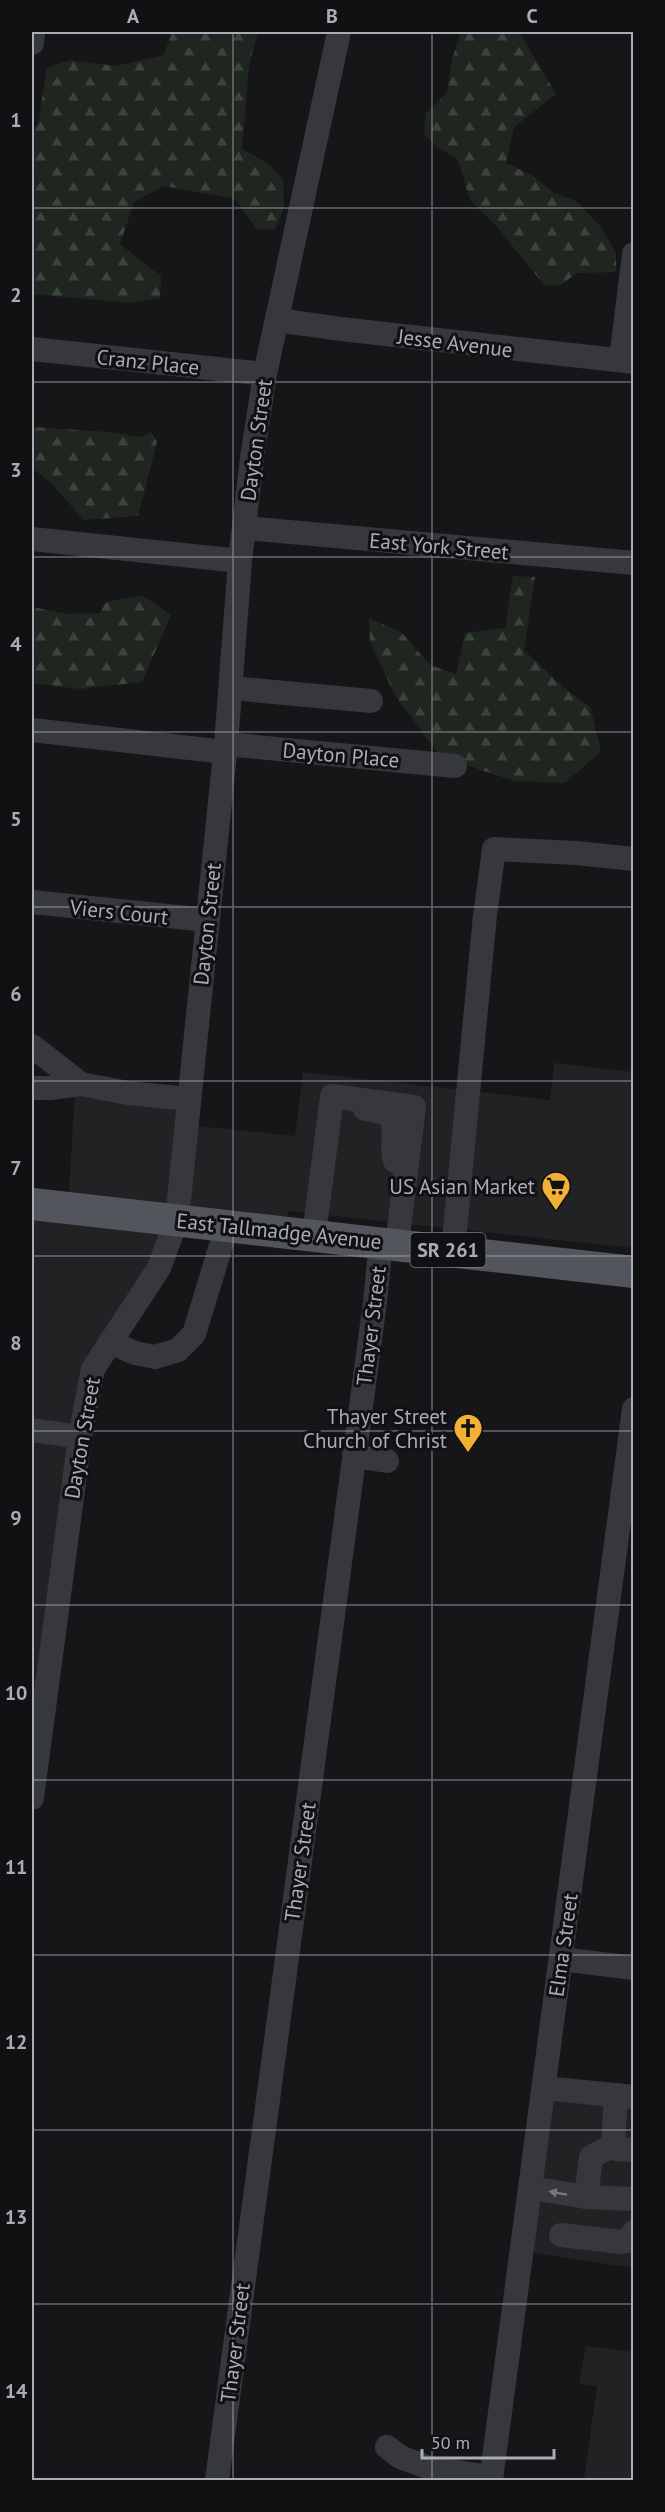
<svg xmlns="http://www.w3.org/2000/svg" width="665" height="2512" font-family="'PT Sans',sans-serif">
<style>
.built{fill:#222225}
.forest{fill:url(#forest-firs)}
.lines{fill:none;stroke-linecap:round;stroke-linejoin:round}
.minor{stroke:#37383d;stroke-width:24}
.major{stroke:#53555c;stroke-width:32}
.oneway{fill:#757881}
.grid{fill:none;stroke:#a8adb8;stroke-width:1.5;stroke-opacity:0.55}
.labels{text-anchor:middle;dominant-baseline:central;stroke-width:6;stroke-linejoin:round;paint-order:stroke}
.shield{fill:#111113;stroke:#7b7e86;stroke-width:1.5}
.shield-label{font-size:20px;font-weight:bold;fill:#a8adb8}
.street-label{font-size:21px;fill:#a8adb8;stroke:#111113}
.poi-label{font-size:21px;fill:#a8adb8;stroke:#111113;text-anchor:end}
.neatline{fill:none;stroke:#a8adb8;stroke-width:2}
.grid-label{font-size:20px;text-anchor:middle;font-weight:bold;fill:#a8adb8}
</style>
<defs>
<pattern id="forest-firs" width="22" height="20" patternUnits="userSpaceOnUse" patternTransform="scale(1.5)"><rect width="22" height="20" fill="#1e261f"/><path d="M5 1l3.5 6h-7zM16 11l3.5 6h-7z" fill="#3c433d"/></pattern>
</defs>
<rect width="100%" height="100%" fill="#161618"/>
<g class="built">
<path d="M554,1063L633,1072V1248L288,1211L284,1232L177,1220L93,1369L32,1798V1204L68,1208L75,1092L189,1099L187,1125L295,1136L303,1072L550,1100Z"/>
<path d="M544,2088L633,2097V2268L522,2251Z"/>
<path d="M586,2346L633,2352V2480H584L597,2386L579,2384Z"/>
</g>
<g class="forest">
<path d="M172,32H258L249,65L242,149L269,164L283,179L284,208L275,230L257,229L235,199L164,186L134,202L120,244L161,276L160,298L131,303L32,294V132L38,123L47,68L70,60L116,66L164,55Z"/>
<path d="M461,32H517L521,35L556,94L514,127L506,163L532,175L554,193L576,201L600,226L616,253V272L577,273L561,285L545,286L497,227L470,200L458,160L438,147L424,134L426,113L447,93L452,59Z"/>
<path d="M32,427L108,432L142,437L151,432L157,442L138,516L84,520L49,481L32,468Z"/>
<path d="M513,576L535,577L524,650L563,687L590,707L601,751L565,783L515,781L441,757L395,695L370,642L369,618L401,632L430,665L456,674L465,633L505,628Z"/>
<path d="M142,595L171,615L142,682L80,689L32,683V607L67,614L100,613L106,602Z"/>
</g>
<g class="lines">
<g class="minor">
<path d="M32,43L33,32"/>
<path d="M277,320L341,329L634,362"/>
<path d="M32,349L265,374"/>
<path d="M621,360L634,254"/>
<path d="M245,528L634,563"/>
<path d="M32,539L240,561"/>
<path d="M231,688L371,701"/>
<path d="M32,730L225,752"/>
<path d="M226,744L455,766"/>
<path d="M32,902L207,920"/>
<path d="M32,1046L81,1084L128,1093L189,1099"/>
<path d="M32,1088H50L81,1084"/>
<path d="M365,1109L387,1113C400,1129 389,1143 395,1161"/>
<path d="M314,1235L332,1096L414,1107L397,1244"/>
<path d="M453,1250L485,915L494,849L576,853L634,859"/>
<path d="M110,1342L135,1353L155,1357L178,1350L194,1334L227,1226"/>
<path d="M32,1430L80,1437"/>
<path d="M354,1456L387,1461"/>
<path d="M32,1798L80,1437L93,1369L159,1268L177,1219L226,744L240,561L252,458L265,374L339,32"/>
<path d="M561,1959L634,1968"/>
<path d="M544,2088L634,2097"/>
<path d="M616,2095L613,2145L616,2149L634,2150"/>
<path d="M613,2145L591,2157L586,2197L634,2199"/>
<path d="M530,2188L586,2197"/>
<path d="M561,2235L621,2242L627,2241L634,2232"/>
<path d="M387,2447L400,2457L430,2468L491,2477"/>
<path d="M217,2480L375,1302L381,1242"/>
<path d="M491,2480L634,1409"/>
</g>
<path class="major" d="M32,1204L634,1272"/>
</g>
<defs><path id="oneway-solid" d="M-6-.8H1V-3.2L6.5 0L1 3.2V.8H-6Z" transform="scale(1.5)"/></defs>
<use class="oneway" href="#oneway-solid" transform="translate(558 2193) rotate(-170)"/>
<path class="grid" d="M233,32V2480M432,32V2480M32,208H634M32,382H634M32,557H634M32,732H634M32,907H634M32,1081H634M32,1256H634M32,1431H634M32,1605H634M32,1780H634M32,1955H634M32,2130H634M32,2304H634"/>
<defs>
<g id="supermarket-pin" transform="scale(1.5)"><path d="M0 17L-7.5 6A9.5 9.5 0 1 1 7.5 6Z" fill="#f2b134" stroke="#111113"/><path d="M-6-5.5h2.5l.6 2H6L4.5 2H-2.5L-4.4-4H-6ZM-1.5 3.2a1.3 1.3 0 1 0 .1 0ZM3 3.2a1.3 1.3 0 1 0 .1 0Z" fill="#111"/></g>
<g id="church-pin" transform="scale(1.5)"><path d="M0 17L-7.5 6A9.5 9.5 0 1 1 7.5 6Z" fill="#f2b134" stroke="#111113"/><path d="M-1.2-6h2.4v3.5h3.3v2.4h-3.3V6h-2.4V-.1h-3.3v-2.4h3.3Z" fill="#111"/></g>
</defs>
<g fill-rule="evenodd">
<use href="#supermarket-pin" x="556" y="1186"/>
<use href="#church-pin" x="468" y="1428"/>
</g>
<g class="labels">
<rect class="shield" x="410.5" y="1233" width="75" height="34" rx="4.5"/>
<g class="shield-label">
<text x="448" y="1250">SR 261</text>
</g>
<g class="street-label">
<text transform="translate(455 343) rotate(7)">Jesse Avenue</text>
<text transform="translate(148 362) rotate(6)">Cranz Place</text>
<text transform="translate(256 440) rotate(-82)">Dayton Street</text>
<text transform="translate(439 546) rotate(5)">East York Street</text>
<text transform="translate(341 755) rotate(5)">Dayton Place</text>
<text transform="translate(119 912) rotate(6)">Viers Court</text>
<text transform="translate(207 924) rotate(-84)">Dayton Street</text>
<text transform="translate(279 1231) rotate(6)">East Tallmadge Avenue</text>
<text transform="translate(371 1326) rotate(-83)">Thayer Street</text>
<text transform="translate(82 1438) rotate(-80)">Dayton Street</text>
<text transform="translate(300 1862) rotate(-82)">Thayer Street</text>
<text transform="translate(563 1945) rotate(-82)">Elma Street</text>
<text transform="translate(235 2343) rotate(-83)">Thayer Street</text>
</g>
<g class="poi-label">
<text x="535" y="1186">US Asian Market</text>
<text x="447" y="1416">Thayer Street<tspan x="447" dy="24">Church of Christ</tspan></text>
</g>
</g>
<rect width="665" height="2512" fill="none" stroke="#111113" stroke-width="66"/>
<path d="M422 2449v9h132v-9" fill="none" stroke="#a8adb8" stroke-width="3"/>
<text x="431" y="2449" font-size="18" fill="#a8adb8" stroke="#111113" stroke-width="4.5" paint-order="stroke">50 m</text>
<rect x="33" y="33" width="599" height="2446" class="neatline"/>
<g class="grid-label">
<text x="133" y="23">A</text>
<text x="332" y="23">B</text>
<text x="532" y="23">C</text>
<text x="16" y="127">1</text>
<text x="16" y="302">2</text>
<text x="16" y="477">3</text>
<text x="16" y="651">4</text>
<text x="16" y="826">5</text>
<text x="16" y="1001">6</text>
<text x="16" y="1175">7</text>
<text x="16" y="1350">8</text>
<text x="16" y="1525">9</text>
<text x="16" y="1700">10</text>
<text x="16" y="1874">11</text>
<text x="16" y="2049">12</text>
<text x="16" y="2224">13</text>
<text x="16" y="2398">14</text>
</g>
</svg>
